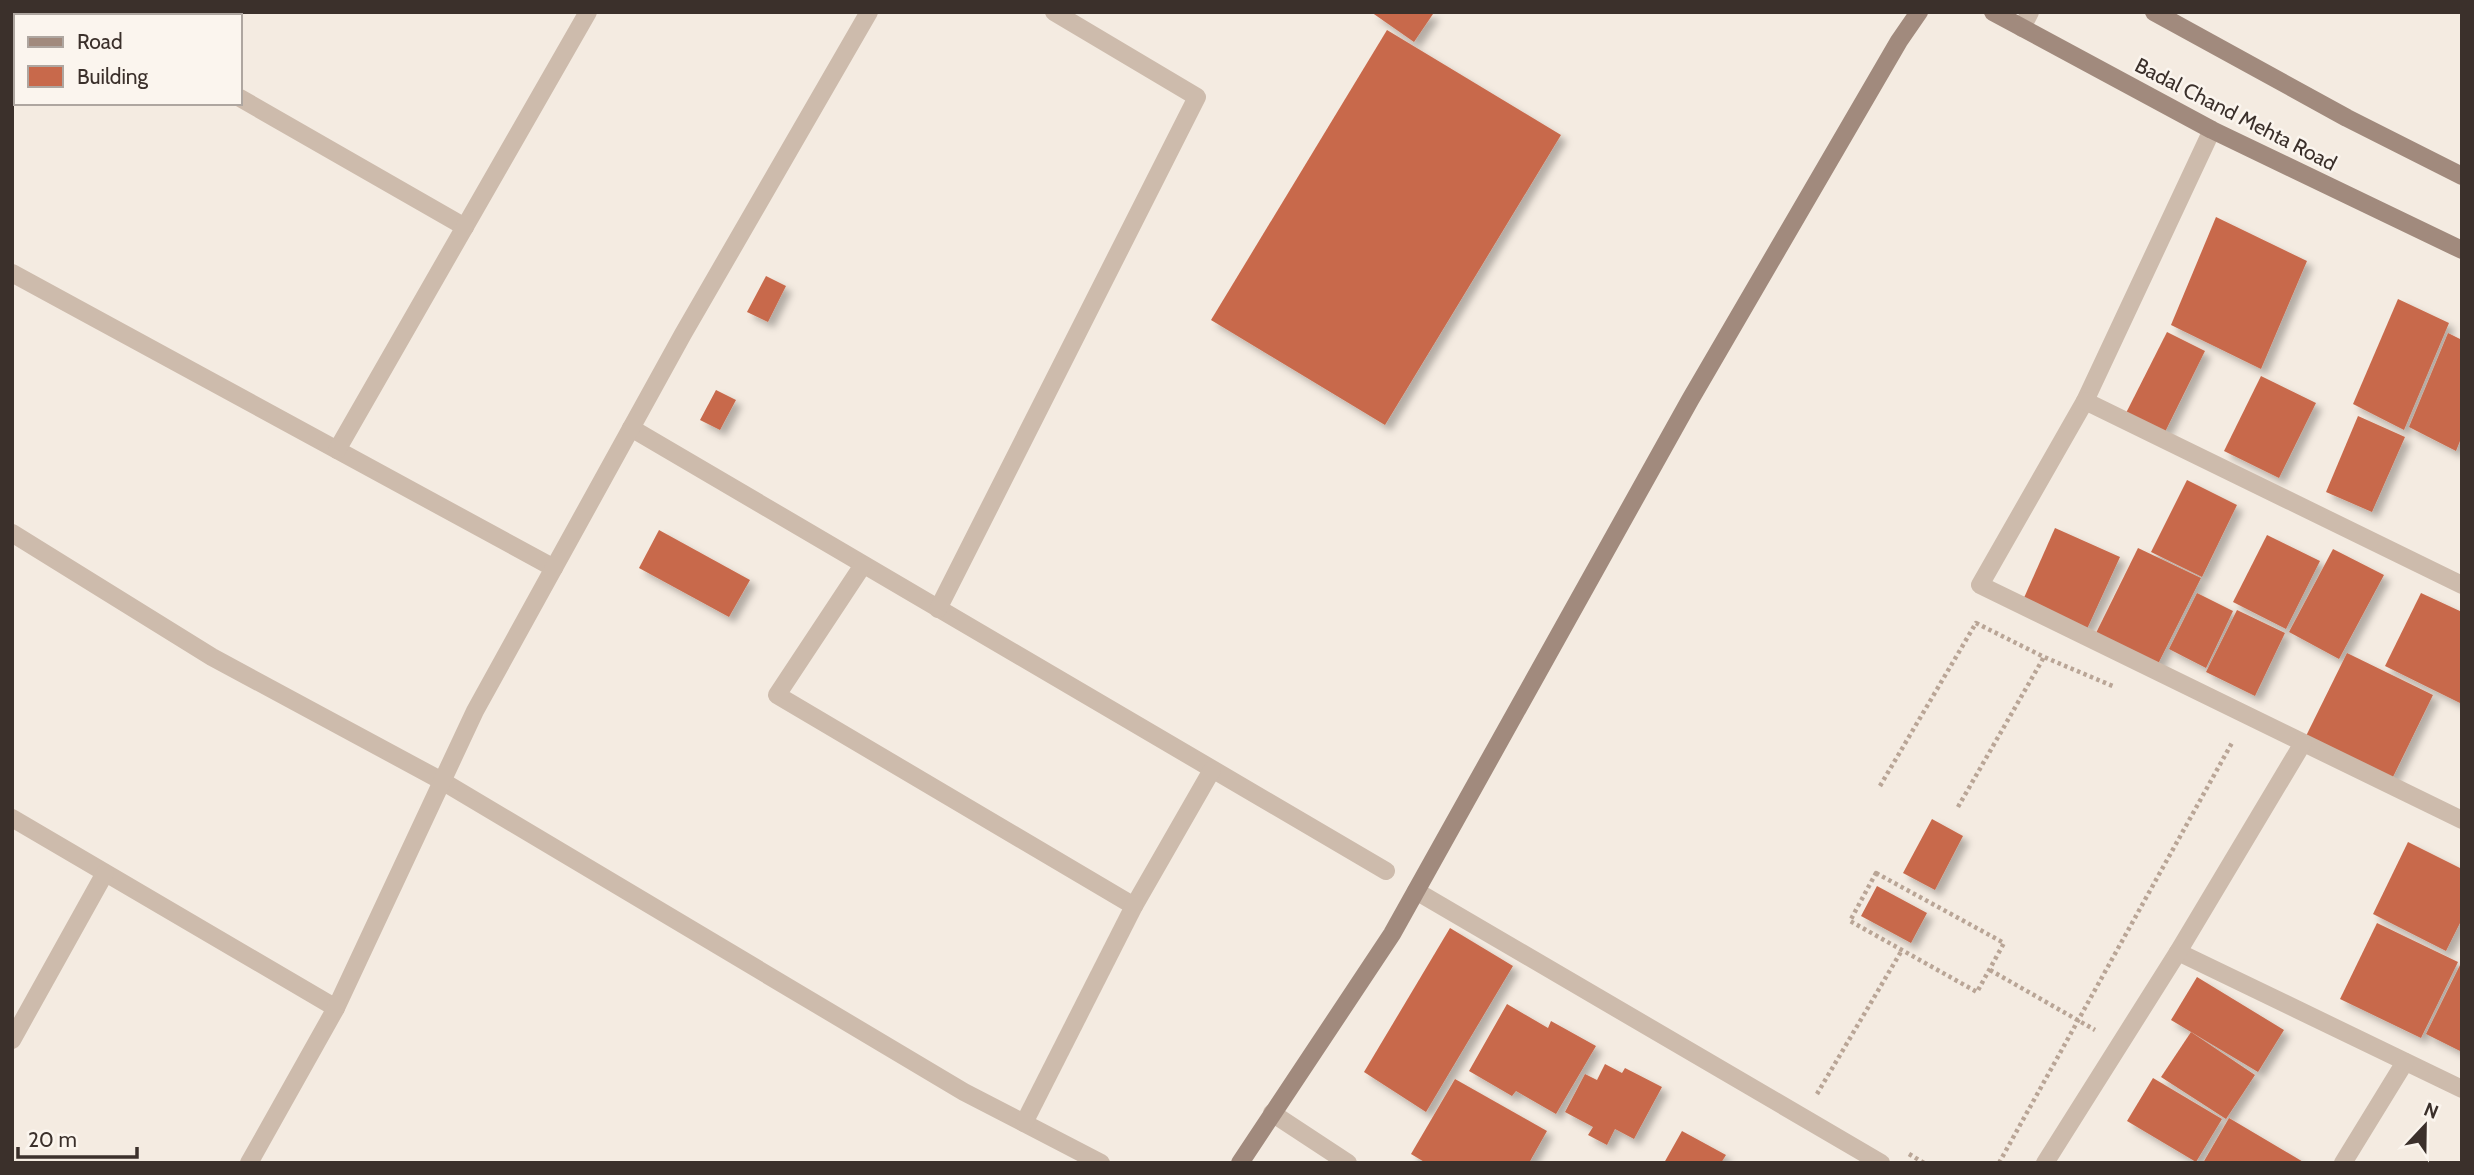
<svg xmlns="http://www.w3.org/2000/svg" width="2474" height="1175" font-family="Cabin,sans-serif">
<style>
.building{fill:#c8694b;filter:url(#shadow)}
.lines{fill:none;stroke-linecap:round;stroke-linejoin:round}
.path{stroke:#b9a596;stroke-width:4.5;stroke-dasharray:3.5 3.5;stroke-linecap:butt}
.street{stroke:#cdbbac;stroke-width:18}
.secondary{stroke:#a18a7d;stroke-width:18}
.labels{text-anchor:middle;dominant-baseline:central;stroke-width:5;stroke-linejoin:round;paint-order:stroke}
.street-label{font-size:21px;fill:#3b302b;stroke:#fbf5ee}
</style>
<defs>
<filter id="shadow"><feDropShadow dx="6" dy="6" stdDeviation="3.5" flood-color="#0004"/></filter>
</defs>
<rect width="100%" height="100%" fill="#f4ebe1"/>
<g class="building">
<path d="M1371,12H1430L1433,14L1414,42Z"/>
<path d="M1387,30L1561,135L1385,425L1211,320Z"/>
<path d="M2216,217L2307,261L2261,369L2171,325Z"/>
<path d="M766,276L786,286L768,322L747,312Z"/>
<path d="M2398,299L2449,323L2404,430L2353,404Z"/>
<path d="M2167,332L2205,351L2165,432L2126,413Z"/>
<path d="M2448,333L2462,340V436L2456,451L2409,427Z"/>
<path d="M2261,376L2316,403L2279,478L2224,451Z"/>
<path d="M716,390L736,400L720,430L700,420Z"/>
<path d="M2358,416L2405,437L2372,512L2326,492Z"/>
<path d="M2187,480L2237,505L2202,577L2151,552Z"/>
<path d="M2055,528L2120,557L2087,629L2023,600Z"/>
<path d="M659,530L750,580L729,617L639,568Z"/>
<path d="M2267,535L2320,561L2286,629L2233,602Z"/>
<path d="M2138,548L2201,578L2157,666L2095,635Z"/>
<path d="M2333,549L2384,575L2339,659L2289,632Z"/>
<path d="M2197,593L2233,611L2206,668L2169,649Z"/>
<path d="M2421,593L2462,612V704L2385,666Z"/>
<path d="M2237,610L2285,633L2255,696L2206,672Z"/>
<path d="M2347,653L2433,695L2392,779L2306,736Z"/>
<path d="M1932,819L1963,836L1935,890L1903,873Z"/>
<path d="M2408,842L2462,869V919L2446,951L2373,914Z"/>
<path d="M1877,886L1927,913L1911,943L1861,916Z"/>
<path d="M2377,923L2458,962L2421,1038L2340,999Z"/>
<path d="M1450,928L1513,966L1426,1112L1364,1072Z"/>
<path d="M2462,961V1052L2426,1034Z"/>
<path d="M2197,977L2284,1030L2258,1072L2171,1020Z"/>
<path d="M1507,1004L1548,1028L1551,1021L1596,1046L1556,1114L1516,1091L1512,1096L1469,1071Z"/>
<path d="M2191,1032L2255,1075L2226,1119L2161,1077Z"/>
<path d="M1605,1064L1622,1073L1625,1068L1662,1087L1634,1139L1615,1129L1607,1145L1588,1135L1593,1127L1565,1112L1585,1074L1597,1080Z"/>
<path d="M2153,1078L2222,1119L2196,1162L2127,1121Z"/>
<path d="M1455,1079L1547,1131L1529,1163H1426L1411,1154Z"/>
<path d="M2229,1118L2305,1163H2203Z"/>
<path d="M1682,1131L1726,1155L1721,1163H1664Z"/>
</g>
<g class="lines">
<g class="path">
<path d="M1880,786L1976,623L2044,657L2115,687"/>
<path d="M1958,807L2044,657"/>
<path d="M1876,873L2004,943L1977,992L1850,921Z"/>
<path d="M1990,970L2095,1030"/>
<path d="M1817,1094L1902,950"/>
<path d="M1909,1154L1924,1163"/>
<path d="M1999,1163L2233,741"/>
</g>
<g class="street">
<path d="M111,16L113,12"/>
<path d="M2022,28L2030,12"/>
<path d="M240,98L465,227"/>
<path d="M2212,130L2085,401L1980,585L2462,820"/>
<path d="M12,273L554,568"/>
<path d="M2085,401L2462,585"/>
<path d="M631,428L1386,871"/>
<path d="M337,450L588,12"/>
<path d="M12,533L212,657L442,781L964,1092L1101,1163"/>
<path d="M863,565L777,695L1134,906L1212,770"/>
<path d="M938,609L1197,97L1054,12"/>
<path d="M12,818L336,1008"/>
<path d="M1416,891L1881,1163"/>
<path d="M2178,952L2462,1089"/>
<path d="M12,1040L105,873"/>
<path d="M1272,1113L1348,1163"/>
<path d="M1024,1123L1134,906"/>
<path d="M249,1163L336,1008L475,711L683,334L869,12"/>
<path d="M2045,1163L2178,952L2303,743"/>
<path d="M2343,1163L2405,1062"/>
</g>
<g class="secondary">
<path d="M1993,12L2212,130L2462,250"/>
<path d="M2154,12L2347,118L2462,176"/>
<path d="M1240,1163L1392,934L1690,400L1899,41L1919,12"/>
</g>
</g>
<g class="labels">
<g class="street-label">
<text transform="translate(2236 114) rotate(27)">Badal Chand Mehta Road</text>
</g>
</g>
<rect width="2474" height="1175" fill="none" stroke="#3b302b" stroke-width="28"/>
<rect x="14" y="14" width="228" height="91" fill="#fbf5ee" stroke="#aea6a0" stroke-width="2"/>
<rect x="28" y="37" width="35" height="10" fill="#a18a7d" stroke="#aea6a0" stroke-width="2"/>
<text x="77" y="49" font-size="21" fill="#3b302b">Road</text>
<rect x="28" y="66" width="35" height="21" fill="#c8694b" stroke="#aea6a0" stroke-width="2"/>
<text x="77" y="84" font-size="21" fill="#3b302b">Building</text>
<g transform="translate(2425 1126) rotate(22)" stroke="#fbf5ee" stroke-width="5" paint-order="stroke">
<path d="M0-5L12 26L0 18L-12 26Z" fill="#3b302b"/>
<text y="-10" font-size="19" font-weight="bold" text-anchor="middle" fill="#3b302b">N</text>
</g>
<path d="M18 1147v10h119v-10" fill="none" stroke="#3b302b" stroke-width="3.5"/>
<text x="28" y="1147" font-size="21" fill="#3b302b" stroke="#fbf5ee" stroke-width="5" paint-order="stroke">20 m</text>
</svg>
